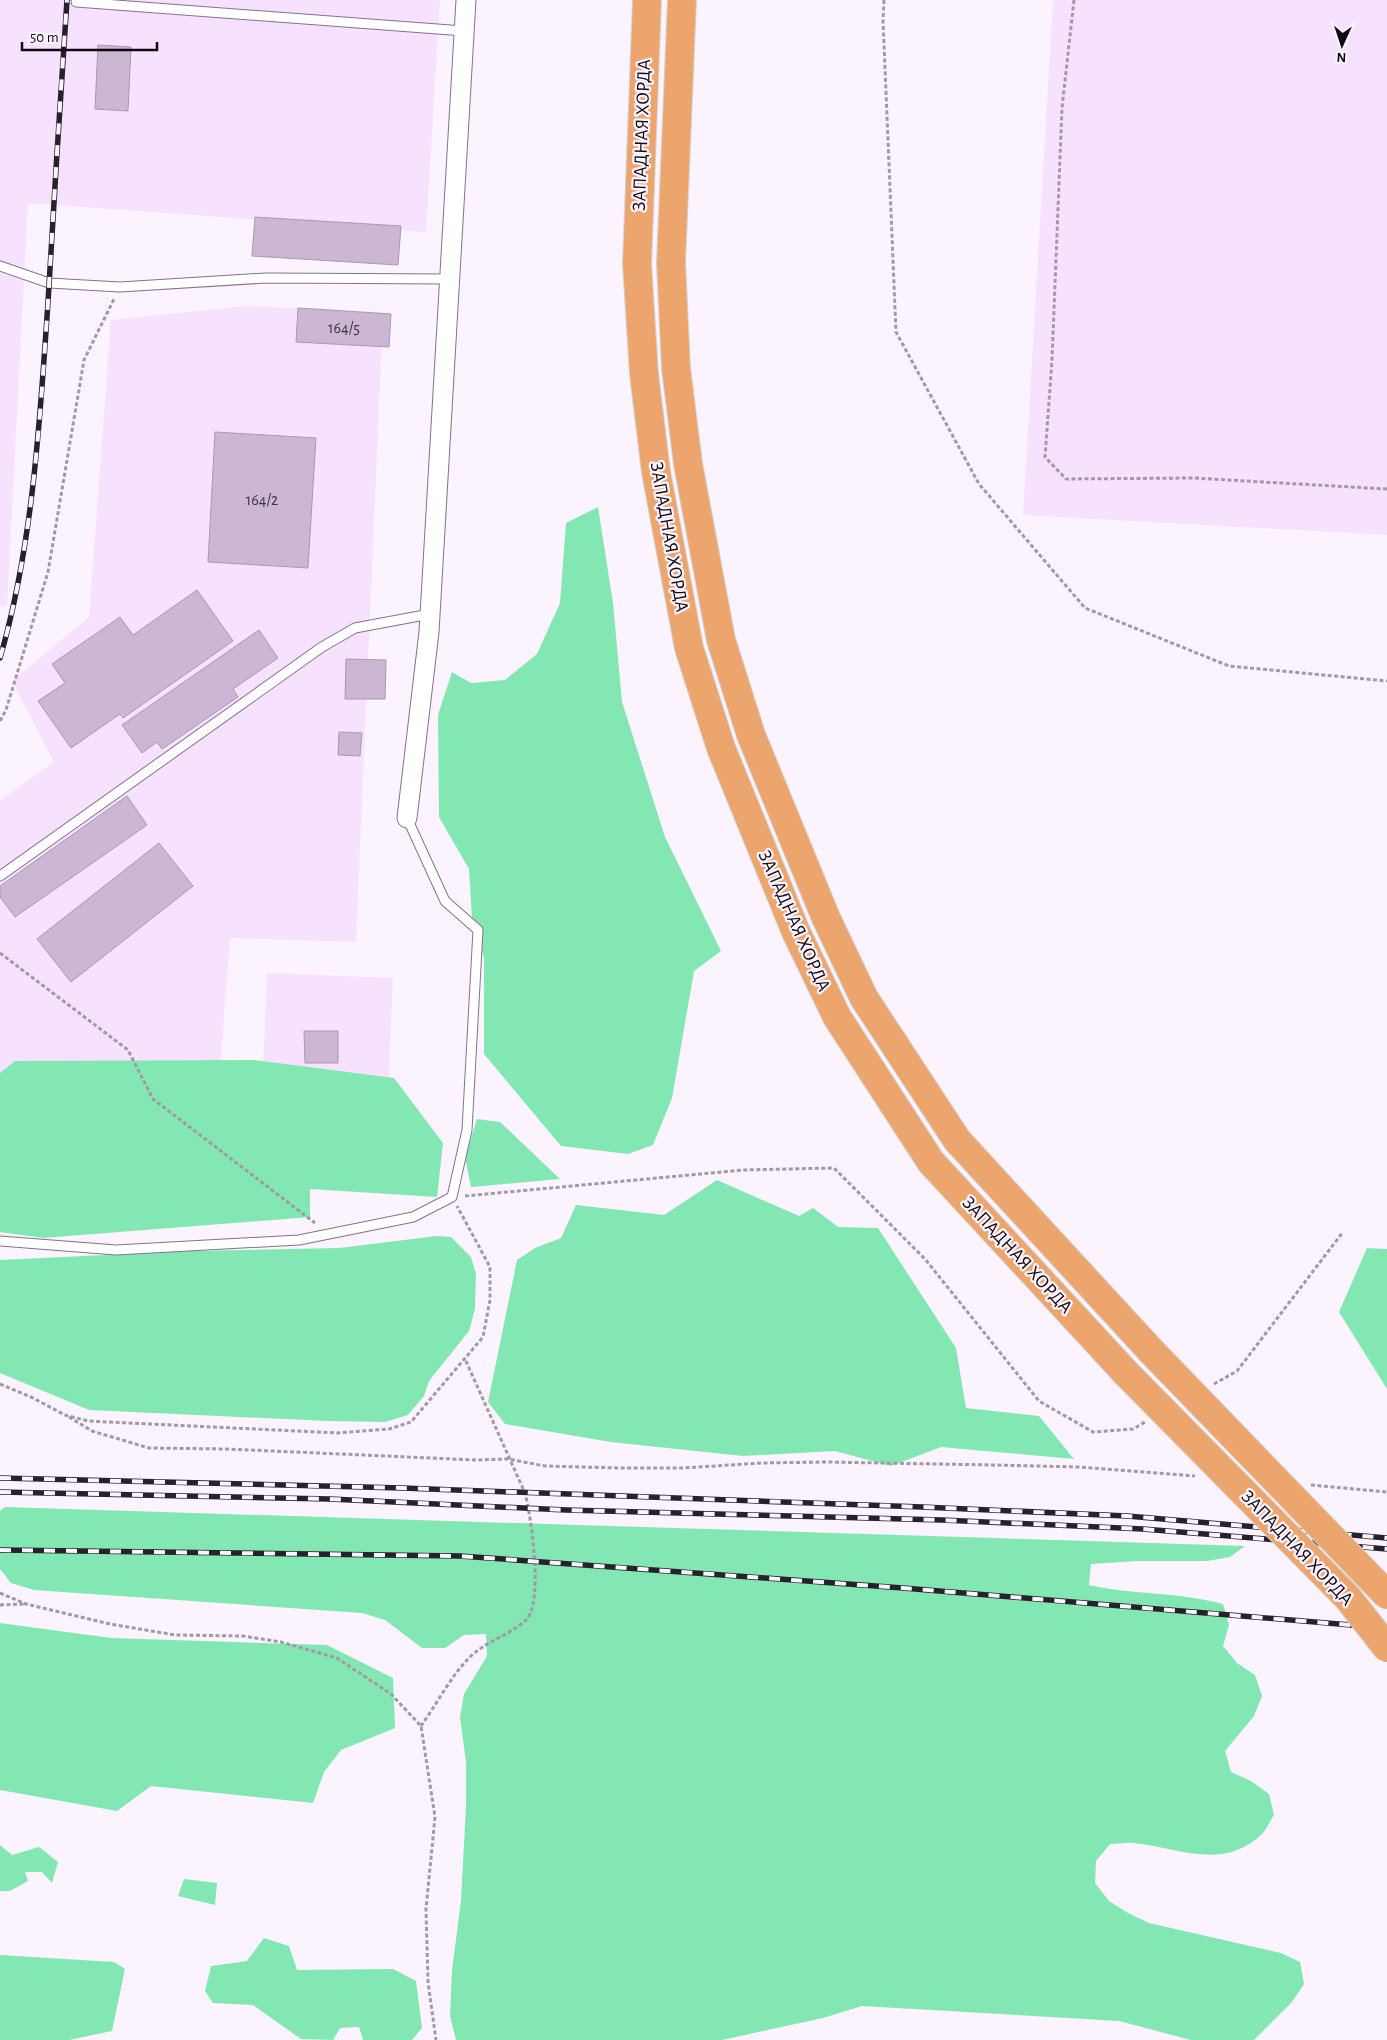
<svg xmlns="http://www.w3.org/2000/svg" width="1387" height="2040" font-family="'Alegreya Sans',sans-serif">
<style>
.built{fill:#f6e2fe}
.green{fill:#83e7b4}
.building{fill:#cbb7d3;stroke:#aa97b2}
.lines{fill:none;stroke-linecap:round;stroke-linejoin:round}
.lane-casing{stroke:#84728b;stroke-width:11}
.street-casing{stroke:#84728b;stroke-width:21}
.highway-casing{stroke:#d4d3d4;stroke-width:30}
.path{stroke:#a19aa4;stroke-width:3;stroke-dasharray:4 2.5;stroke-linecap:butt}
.lane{stroke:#fff;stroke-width:9}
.street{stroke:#fff;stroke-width:19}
.highway{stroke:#eca56c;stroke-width:28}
.rail-casing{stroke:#27212a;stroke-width:5.5}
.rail{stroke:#fbf3fe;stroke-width:4;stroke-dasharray:11;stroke-linecap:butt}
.highway-bridge-casing{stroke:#d4d3d4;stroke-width:30;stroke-linecap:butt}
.highway-bridge{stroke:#eca56c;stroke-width:28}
.labels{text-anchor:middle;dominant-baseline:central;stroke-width:4.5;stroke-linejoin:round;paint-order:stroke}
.number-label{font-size:16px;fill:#3e3442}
.street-label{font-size:19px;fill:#0f0912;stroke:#fbf3fe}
</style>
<rect width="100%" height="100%" fill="#fbf3fe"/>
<g class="built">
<path d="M0,0H440L426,232L28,203L7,606H0Z"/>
<path d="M1053,0H1387V535L1023,515Z"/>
<path d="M246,306L383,312L356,942L230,938L213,1160L0,1162V800L54,762L12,681L89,617L111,320Z"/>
<path d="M267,973L393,978L388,1097L262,1093Z"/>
</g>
<g class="green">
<path d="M598,507L613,603L622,702L665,837L721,951L694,971L672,1098L653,1145L628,1154L561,1146L484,1054V958L472,918L469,869L439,817L438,715L452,672L471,683L505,680L537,654L560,603L566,523Z"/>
<path d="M254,1060L394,1078L443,1143L437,1197L310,1189V1217L43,1238L0,1232V1073L15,1061Z"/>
<path d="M477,1119L500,1122L560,1179L471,1187L465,1158Z"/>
<path d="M717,1180L799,1216L813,1208L838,1227L878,1228L956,1348L966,1408L1039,1416L1074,1459L941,1447L891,1466L835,1451L743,1456L611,1442L505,1424L488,1402L517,1260L535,1248L561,1238L576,1205L664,1215Z"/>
<path d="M437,1236L451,1237L471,1257L476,1274L475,1309L469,1331L429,1381L424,1396L408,1415L385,1422L328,1421L89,1410L0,1373V1260L190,1251L339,1248Z"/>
<path d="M1367,1248L1387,1249V1389L1339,1312Z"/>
<path d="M5,1507L1245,1546L1230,1557L1207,1561H1137L1091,1564L1089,1585C1133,1595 1180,1592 1223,1604L1229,1625L1223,1646L1237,1663L1255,1675L1262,1696L1254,1716L1225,1751L1231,1772L1251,1781L1269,1794L1274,1815C1270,1821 1267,1829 1262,1834C1222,1872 1178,1847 1133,1843C1126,1842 1118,1844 1110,1844L1096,1861L1095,1883L1109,1901L1128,1913L1149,1923L1281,1953L1300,1962L1304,1984L1292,2002L1254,2040H1191L1119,2021L862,2006L823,2018L722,2040H456L450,2016L452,1970L461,1901L466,1805V1762L460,1717L464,1694L487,1656L486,1634L464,1635L445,1648H422L385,1620L362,1613L34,1590L11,1583L0,1569V1511Z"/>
<path d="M0,1623L111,1638L327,1645L393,1678L395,1728L341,1750L324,1772L313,1803L151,1786L117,1811L0,1790Z"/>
<path d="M0,1845L12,1855L39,1847L58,1862L52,1883L42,1872H25L28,1881L10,1891H0Z"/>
<path d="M184,1879L217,1883L215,1905L178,1896Z"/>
<path d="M264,1938L289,1946L297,1970L393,1969L416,1981L422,2028L412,2040H363L359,2027L340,2028L333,2040L301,2039L253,2005L213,2003L205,1991L211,1966L247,1961Z"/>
<path d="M0,1955L114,1962L125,1969L112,2031L69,2040H0Z"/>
</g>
<g class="building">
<path d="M98,45L131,47L128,111L95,109Z"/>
<path d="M255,217L401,226L398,265L252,256Z"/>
<path d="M298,308L391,314L389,347L296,342Z"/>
<path d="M215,432L316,438L308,568L208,562Z"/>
<path d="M197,590L233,641L123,718L120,714L71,748L38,701L65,683L52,664L120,617L133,635Z"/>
<path d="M259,630L278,658L233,689L238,697L162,749L157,742L142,753L122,725Z"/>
<path d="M346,659L386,660L385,699H345Z"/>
<path d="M339,732L362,733L360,756L338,755Z"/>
<path d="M127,796L147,825L15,917L0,897V886Z"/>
<path d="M159,843L193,886L71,982L37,939Z"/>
<path d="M304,1031H338V1063H305Z"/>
</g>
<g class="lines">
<g class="lane-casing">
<g id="lane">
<path d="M76,2L464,31"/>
<path d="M0,266L49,283L120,287L266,278L449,279"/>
<path d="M0,876L322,647L355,628L430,614"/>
<path d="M0,1241L116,1250L299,1240L413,1217L452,1197L467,1130L478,930L445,901L407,818"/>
</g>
</g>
<g class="street-casing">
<path id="street" d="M407,818L429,632L466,0"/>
</g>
<g class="highway-casing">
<g id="highway">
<path d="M647,0L637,264L644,374L656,472L689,648L721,748L796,932L837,1017L931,1162L1126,1373"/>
<path d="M682,0L671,263L676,368L688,464L721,640L751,735L826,918L864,998L957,1140L1152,1352"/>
</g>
</g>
<g class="path">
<path d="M884,0L883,20L896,332L979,484L1085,608L1229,666L1387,681"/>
<path d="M1074,0L1062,108L1052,360L1045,457L1066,479L1193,478L1387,489"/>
<path d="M0,721L6,710L48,572L84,360L114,299"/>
<path d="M0,953L128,1050L153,1099L315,1223"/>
<path d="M465,1196L743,1170L834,1168L925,1259L1039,1401L1093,1432L1133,1429L1145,1422"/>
<path d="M0,1384L33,1398L65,1415L88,1421L338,1433L389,1429L411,1422L483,1337L490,1300V1267L457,1206"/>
<path d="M1214,1384L1237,1371L1343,1232"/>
<path d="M69,1417L92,1431L149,1448L227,1449L476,1460L508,1459L545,1466L620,1468H683L761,1463L826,1462L993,1465L1080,1467L1195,1476"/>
<path d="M1311,1485L1387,1492"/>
<path d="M0,1593L26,1604L110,1624L175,1635L243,1636L281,1642L337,1658L391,1694L421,1726L435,1817L426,1909L428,1982L436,2040"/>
<path d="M0,1605L24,1604"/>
<path d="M421,1726C436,1705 451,1676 469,1658C484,1642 510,1635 526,1620C544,1602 531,1516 525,1493L465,1359"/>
</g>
<use href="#lane" class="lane"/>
<use href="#street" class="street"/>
<use href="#highway" class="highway"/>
<g class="rail-casing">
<g id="rail">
<path d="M0,658C33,545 40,419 48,302C54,201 60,101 67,0"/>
<path d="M0,1478L402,1488L922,1507L1127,1516L1387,1538"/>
<path d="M0,1492L330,1499L566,1510L942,1520L1143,1529L1387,1549"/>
<path d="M0,1550L460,1556L903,1588L1387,1628"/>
</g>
</g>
<use href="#rail" class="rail"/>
<g class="highway-bridge-casing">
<g id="highway-bridge">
<path d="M1152,1352L1387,1595"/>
<path d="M1126,1373L1348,1598L1387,1648"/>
</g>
</g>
<use href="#highway-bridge" class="highway-bridge"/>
</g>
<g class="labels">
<g class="number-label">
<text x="344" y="328">164/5</text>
<text x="262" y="500">164/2</text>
</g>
<g class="street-label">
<text transform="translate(642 135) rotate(-88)">ЗАПАДНАЯ ХОРДА</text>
<text transform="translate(669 537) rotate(80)">ЗАПАДНАЯ ХОРДА</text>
<text transform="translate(794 921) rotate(66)">ЗАПАДНАЯ ХОРДА</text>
<text transform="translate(1017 1255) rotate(47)">ЗАПАДНАЯ ХОРДА</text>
<text transform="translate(1297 1548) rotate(46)">ЗАПАДНАЯ ХОРДА</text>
</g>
</g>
<g transform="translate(1342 45) rotate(183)" stroke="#fbf3fe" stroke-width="4" paint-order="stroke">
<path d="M0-4L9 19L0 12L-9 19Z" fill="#0f0912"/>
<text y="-8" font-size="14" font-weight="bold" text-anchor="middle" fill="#0f0912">N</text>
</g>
<path d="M22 42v8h135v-8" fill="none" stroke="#0f0912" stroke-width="2.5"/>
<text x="30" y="42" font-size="15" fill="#0f0912" stroke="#fbf3fe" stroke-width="4" paint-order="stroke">50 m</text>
</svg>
